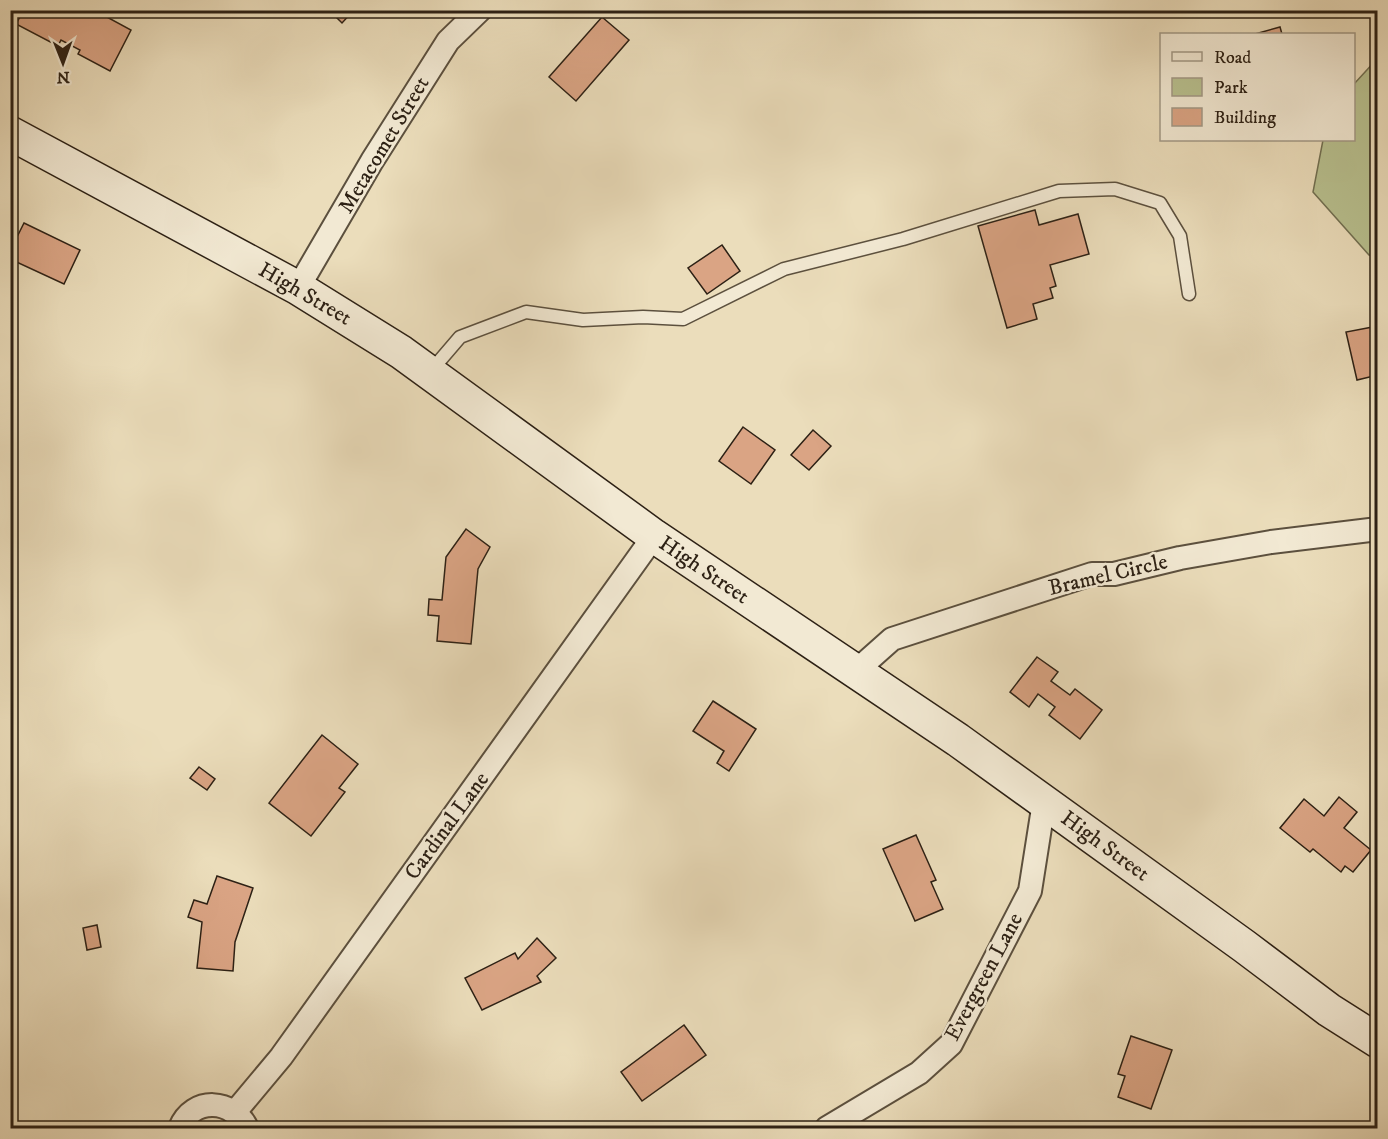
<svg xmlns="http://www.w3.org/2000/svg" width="1388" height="1139" font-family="'IM FELL DW Pica',serif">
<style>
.green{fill:#b8c08f;stroke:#727052;stroke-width:1.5}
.building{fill:#daa484;stroke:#2d2115;stroke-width:1.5}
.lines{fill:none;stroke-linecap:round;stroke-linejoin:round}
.lane-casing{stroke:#5c503e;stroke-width:15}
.street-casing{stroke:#5c503e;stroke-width:26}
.secondary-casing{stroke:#2d2115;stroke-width:36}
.lane{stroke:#f2e9d3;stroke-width:12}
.street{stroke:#f2e9d3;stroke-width:22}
.secondary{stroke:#f2e9d3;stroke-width:33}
.labels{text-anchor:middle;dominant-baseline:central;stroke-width:5;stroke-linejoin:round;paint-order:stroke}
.street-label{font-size:22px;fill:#2d2115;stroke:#f2e9d3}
</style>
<rect width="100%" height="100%" fill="#ebddbb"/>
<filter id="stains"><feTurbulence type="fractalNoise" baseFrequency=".00333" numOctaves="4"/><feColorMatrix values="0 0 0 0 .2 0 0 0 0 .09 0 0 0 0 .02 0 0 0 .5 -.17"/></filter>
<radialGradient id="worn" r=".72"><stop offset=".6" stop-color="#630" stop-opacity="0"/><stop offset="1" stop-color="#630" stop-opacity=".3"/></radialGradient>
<path class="green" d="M1377,59V256L1369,255L1313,192L1323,140H1354V84Z"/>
<g class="building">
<path d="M24,10H94L131,30L110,71L78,54L80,50L61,40L58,46L16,24Z"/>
<path d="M329,10H354L342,23Z"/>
<path d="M602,17L629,40L576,101L549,77Z"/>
<path d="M1280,27L1282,34H1255Z"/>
<path d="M1035,210L1039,225L1078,214L1089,254L1050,265L1056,286L1050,288L1053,298L1033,304L1037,319L1007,328L978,226Z"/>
<path d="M24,223L80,250L64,284L10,259V251Z"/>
<path d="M722,245L740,271L707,294L688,268Z"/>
<path d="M1378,326V375L1357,380L1346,332Z"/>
<path d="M743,427L775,450L751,484L719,461Z"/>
<path d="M813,430L831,446L809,470L791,455Z"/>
<path d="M466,529L490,547L478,569L471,644L437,641L439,616L428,615L429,599L442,600L446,557Z"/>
<path d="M1037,657L1058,672L1051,681L1070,695L1075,689L1102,710L1080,739L1049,715L1055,707L1038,694L1029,707L1010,692Z"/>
<path d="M713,701L756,729L729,771L717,763L724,751L693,731Z"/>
<path d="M322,735L358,764L339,788L345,792L311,836L269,803Z"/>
<path d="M199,767L215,779L207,790L190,778Z"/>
<path d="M1339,797L1357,812L1344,828L1371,850L1353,872L1345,866L1341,872L1313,849L1310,852L1280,828L1304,799L1324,816Z"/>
<path d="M916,835L936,880L931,882L943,909L915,921L883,849Z"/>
<path d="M217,876L253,888L235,942L233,971L197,968L202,922L188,917L194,900L207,904Z"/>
<path d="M97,925L101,947L87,950L83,928Z"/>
<path d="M537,938L556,958L537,976L541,982L482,1010L465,978L515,953L518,959Z"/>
<path d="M684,1025L706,1055L642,1101L621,1072Z"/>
<path d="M1131,1036L1172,1050L1151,1109L1118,1097L1125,1076L1118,1074Z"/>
</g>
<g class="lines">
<g class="lane-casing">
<path id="lane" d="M430,372L460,337L526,312L583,320L643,317L683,319L784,269L903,239L1059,191L1115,189L1160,203L1180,236L1189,294"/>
</g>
<g class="street-casing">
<g id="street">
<path d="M298,288L372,161L448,41L480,10"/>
<path d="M856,671L892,639L1092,574H1114L1180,558L1271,542L1378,529"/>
<path d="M235,1112L281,1057L654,536"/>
<path d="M180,1128C193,1096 233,1099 247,1128"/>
<path d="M827,1128L919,1073L951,1044L1030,891L1044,802"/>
</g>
</g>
<g class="secondary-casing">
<path id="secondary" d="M10,133L298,288L401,352L654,536L958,740L1244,946L1329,1010L1378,1041"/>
</g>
<use href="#lane" class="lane"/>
<use href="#street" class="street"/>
<use href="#secondary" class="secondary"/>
</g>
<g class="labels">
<g class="street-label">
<text transform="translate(384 145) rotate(-59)">Metacomet Street</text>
<text transform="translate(305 294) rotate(30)">High Street</text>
<text transform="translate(704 570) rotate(34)">High Street</text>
<text transform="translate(1108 575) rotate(-13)">Bramel Circle</text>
<text transform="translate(447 826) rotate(-54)">Cardinal Lane</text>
<text transform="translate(1105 846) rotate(36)">High Street</text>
<text transform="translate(984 977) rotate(-62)">Evergreen Lane</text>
</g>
</g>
<rect width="1388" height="1139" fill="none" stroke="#ebddbb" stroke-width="36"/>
<rect x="12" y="12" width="1364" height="1115" fill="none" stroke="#2d2115" stroke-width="3"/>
<rect x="18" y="18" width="1352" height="1103" fill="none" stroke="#2d2115" stroke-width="1.5"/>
<rect x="1160" y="33" width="195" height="108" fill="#f2e9d3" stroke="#a39987" stroke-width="1.5"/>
<rect x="1172" y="52" width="30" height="9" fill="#f2e9d3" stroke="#a39987" stroke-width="1.5"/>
<text x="1214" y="63" font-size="18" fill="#2d2115">Road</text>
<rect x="1172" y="78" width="30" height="18" fill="#b8c08f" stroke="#a39987" stroke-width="1.5"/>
<text x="1214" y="93" font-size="18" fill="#2d2115">Park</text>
<rect x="1172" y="108" width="30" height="18" fill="#daa484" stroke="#a39987" stroke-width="1.5"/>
<text x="1214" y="123" font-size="18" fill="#2d2115">Building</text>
<g transform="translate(63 63) rotate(179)" stroke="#f2e9d3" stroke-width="4.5" paint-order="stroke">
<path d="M0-4.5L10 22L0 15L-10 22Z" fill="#2d2115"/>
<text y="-9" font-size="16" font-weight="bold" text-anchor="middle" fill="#2d2115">N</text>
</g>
<rect width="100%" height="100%" filter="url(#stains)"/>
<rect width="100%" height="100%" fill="url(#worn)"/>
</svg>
